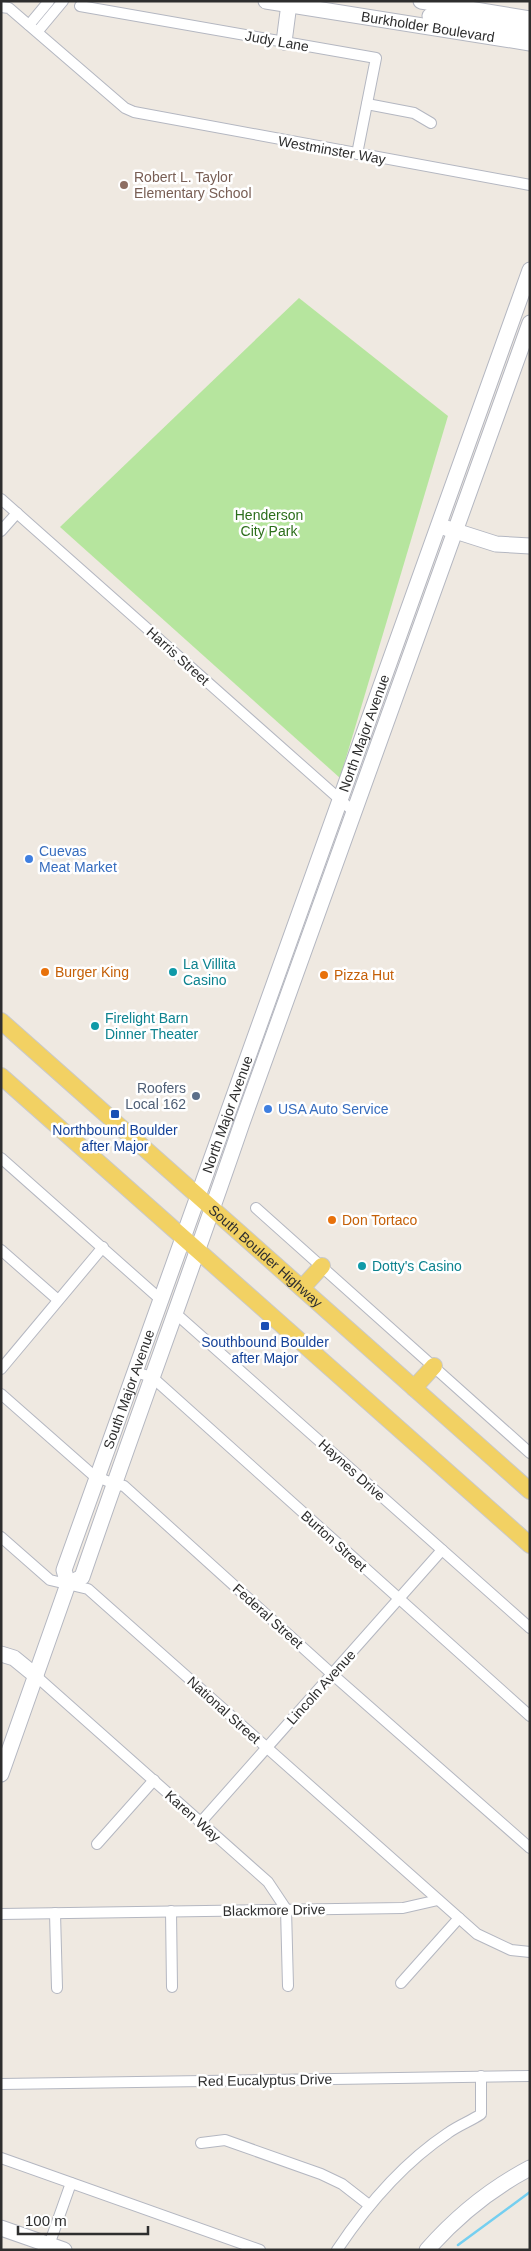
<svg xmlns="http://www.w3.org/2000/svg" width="531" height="2251" font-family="Helvetica,sans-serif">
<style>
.green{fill:#b6e59e}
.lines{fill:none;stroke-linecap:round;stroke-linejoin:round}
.stream{stroke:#75cff0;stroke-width:2.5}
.street-casing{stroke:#b4b7c1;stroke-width:12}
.secondary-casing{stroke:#b4b7c1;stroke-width:17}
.primary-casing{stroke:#c9c9c9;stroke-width:18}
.street{stroke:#fff;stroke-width:10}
.secondary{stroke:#fff;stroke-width:15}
.primary{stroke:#f2d163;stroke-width:16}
.education-dot{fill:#8d6e63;stroke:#fff;stroke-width:2}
.shop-dot{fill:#3f7fe0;stroke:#fff;stroke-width:2}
.food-dot{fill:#e8710a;stroke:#fff;stroke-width:2}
.culture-dot{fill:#0f9aa8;stroke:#fff;stroke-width:2}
.service-dot{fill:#5c6f8a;stroke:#fff;stroke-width:2}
.transit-dot{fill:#1a4fb4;stroke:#fff;stroke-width:2}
.labels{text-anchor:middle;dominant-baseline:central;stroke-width:5;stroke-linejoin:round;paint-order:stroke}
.street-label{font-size:14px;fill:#2e2e2e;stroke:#fff}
.education-label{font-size:14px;fill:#785e54;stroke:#fff;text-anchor:start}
.park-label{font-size:14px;fill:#2c6e1b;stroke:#fff}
.shop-label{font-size:14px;fill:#366cbe;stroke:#fff;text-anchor:start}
.culture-label{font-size:14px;fill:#0d838f;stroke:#fff;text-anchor:start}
.food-label{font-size:14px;fill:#c56008;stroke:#fff;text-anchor:start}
.service-label{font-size:14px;fill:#4e5e75;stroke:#fff;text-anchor:end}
.transit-label{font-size:14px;fill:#164399;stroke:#fff}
</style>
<rect width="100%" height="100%" fill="#efe9e1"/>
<path class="green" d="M299,298L448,416L340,778L60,527Z"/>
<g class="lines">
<path class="stream" d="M458,2245L530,2192"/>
<g class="street-casing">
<g id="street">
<path d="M80,6L376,58L357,154"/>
<path d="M1,7L9,8L125,108L134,112L530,185"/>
<path d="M29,25L49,1"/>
<path d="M38,31L63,1"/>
<path d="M367,104L414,113L431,123"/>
<path d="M1,499L354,812"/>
<path d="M1,531L17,513"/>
<path d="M1,1158L160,1299"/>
<path d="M256,1208L530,1453"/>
<path d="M1,1250L58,1300"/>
<path d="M174,1312L530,1628"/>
<path d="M1,1369L103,1247"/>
<path d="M135,1372L152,1377L530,1716"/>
<path d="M1,1394L93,1475L114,1484L124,1486L332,1674L530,1848"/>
<path d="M1,1537L50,1580L88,1589L477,1934L511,1950L530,1952"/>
<path d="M36,1676L268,1882L286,1909L288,1986"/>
<path d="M200,1823L442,1550"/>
<path d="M97,1844L154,1780"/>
<path d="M171,1911L172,1987"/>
<path d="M55,1913L57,1988"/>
<path d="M1,1914L403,1908L438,1900"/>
<path d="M401,1983L459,1918"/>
<path d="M1,2084L530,2076"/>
<path d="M201,2143L225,2140L321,2174L342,2184L369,2205"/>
<path d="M1,2158L260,2250"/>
<path d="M49,2245L71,2183"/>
<path d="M337,2250C367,2205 403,2163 448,2133C459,2125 471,2121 481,2114V2076"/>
</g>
</g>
<g class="secondary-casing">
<g id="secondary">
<path id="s1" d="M266,1L530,43"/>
<path d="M421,1L530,19"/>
<path d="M430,16L530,31"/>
<path d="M284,42L289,4"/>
<path d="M446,528L496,544L530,546"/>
<path d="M68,1584L82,1577C134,1425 190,1275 242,1123L530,323"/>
<path d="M1,1654L14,1658L36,1676"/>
<path id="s2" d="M1,1774L68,1584L64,1570L530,270"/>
<path d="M1,2228L64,2250"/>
<path d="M427,2250C457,2216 490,2189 530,2168"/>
</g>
</g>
<g class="primary-casing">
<g id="primary">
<path id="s3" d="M1,1021L530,1491"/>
<path d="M1,1076L530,1545"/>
<path d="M302,1288L322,1266"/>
<path d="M414,1388L434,1366"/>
</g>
</g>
<use href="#street" class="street"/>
<use href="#secondary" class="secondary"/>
<use href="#primary" class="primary"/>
</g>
<circle class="education-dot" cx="124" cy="185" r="5"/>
<g class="shop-dot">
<circle cx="29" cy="859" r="5"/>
<circle cx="268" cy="1109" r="5"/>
</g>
<g class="food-dot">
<circle cx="45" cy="972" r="5"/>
<circle cx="324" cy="975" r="5"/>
<circle cx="332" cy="1220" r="5"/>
</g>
<g class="culture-dot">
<circle cx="173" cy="972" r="5"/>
<circle cx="95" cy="1026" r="5"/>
<circle cx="362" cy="1266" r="5"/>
</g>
<circle class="service-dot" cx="196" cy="1096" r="5"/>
<g class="transit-dot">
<rect x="110" y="1109" width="10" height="10" rx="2.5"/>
<rect x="260" y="1321" width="10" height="10" rx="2.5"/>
</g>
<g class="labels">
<g class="street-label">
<text stroke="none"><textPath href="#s1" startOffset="164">Burkholder Boulevard</textPath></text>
<text transform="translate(277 41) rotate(10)">Judy Lane</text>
<text transform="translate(332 150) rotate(10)">Westminster Way</text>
<text transform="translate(178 656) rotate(42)">Harris Street</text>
<text stroke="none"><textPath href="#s2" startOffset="1105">North Major Avenue</textPath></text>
<text stroke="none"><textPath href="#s2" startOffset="700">North Major Avenue</textPath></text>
<text stroke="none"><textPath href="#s3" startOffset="354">South Boulder Highway</textPath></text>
<text stroke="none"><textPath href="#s2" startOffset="408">South Major Avenue</textPath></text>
<text transform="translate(352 1470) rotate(42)">Haynes Drive</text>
<text transform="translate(334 1541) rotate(42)">Burton Street</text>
<text transform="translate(268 1616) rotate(42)">Federal Street</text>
<text transform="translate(321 1687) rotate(-48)">Lincoln Avenue</text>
<text transform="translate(224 1710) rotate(42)">National Street</text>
<text transform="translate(193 1816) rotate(42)">Karen Way</text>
<text transform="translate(274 1910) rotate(-1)">Blackmore Drive</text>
<text transform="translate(265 2080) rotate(-1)">Red Eucalyptus Drive</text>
</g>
<g class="education-label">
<text x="134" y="177">Robert L. Taylor<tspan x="134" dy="16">Elementary School</tspan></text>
</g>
<g class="park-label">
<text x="269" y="515">Henderson<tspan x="269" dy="16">City Park</tspan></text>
</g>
<g class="shop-label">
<text x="39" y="851">Cuevas<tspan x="39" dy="16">Meat Market</tspan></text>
<text x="278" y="1109">USA Auto Service</text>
</g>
<g class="culture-label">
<text x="183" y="964">La Villita<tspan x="183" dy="16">Casino</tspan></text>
<text x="105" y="1018">Firelight Barn<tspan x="105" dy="16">Dinner Theater</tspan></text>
<text x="372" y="1266">Dotty's Casino</text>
</g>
<g class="food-label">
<text x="55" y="972">Burger King</text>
<text x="334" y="975">Pizza Hut</text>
<text x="342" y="1220">Don Tortaco</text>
</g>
<g class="service-label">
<text x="186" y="1088">Roofers<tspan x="186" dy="16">Local 162</tspan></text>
</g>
<g class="transit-label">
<text x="115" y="1130">Northbound Boulder<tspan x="115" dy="16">after Major</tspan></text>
<text x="265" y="1342">Southbound Boulder<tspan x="265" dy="16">after Major</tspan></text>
</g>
</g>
<rect width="531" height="2251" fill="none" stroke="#2e2e2e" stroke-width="5"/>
<path d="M18 2226v8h130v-8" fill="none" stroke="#2e2e2e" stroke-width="2.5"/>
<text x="25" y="2226" font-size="15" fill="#2e2e2e" stroke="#ffffff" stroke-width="4" paint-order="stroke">100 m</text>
</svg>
